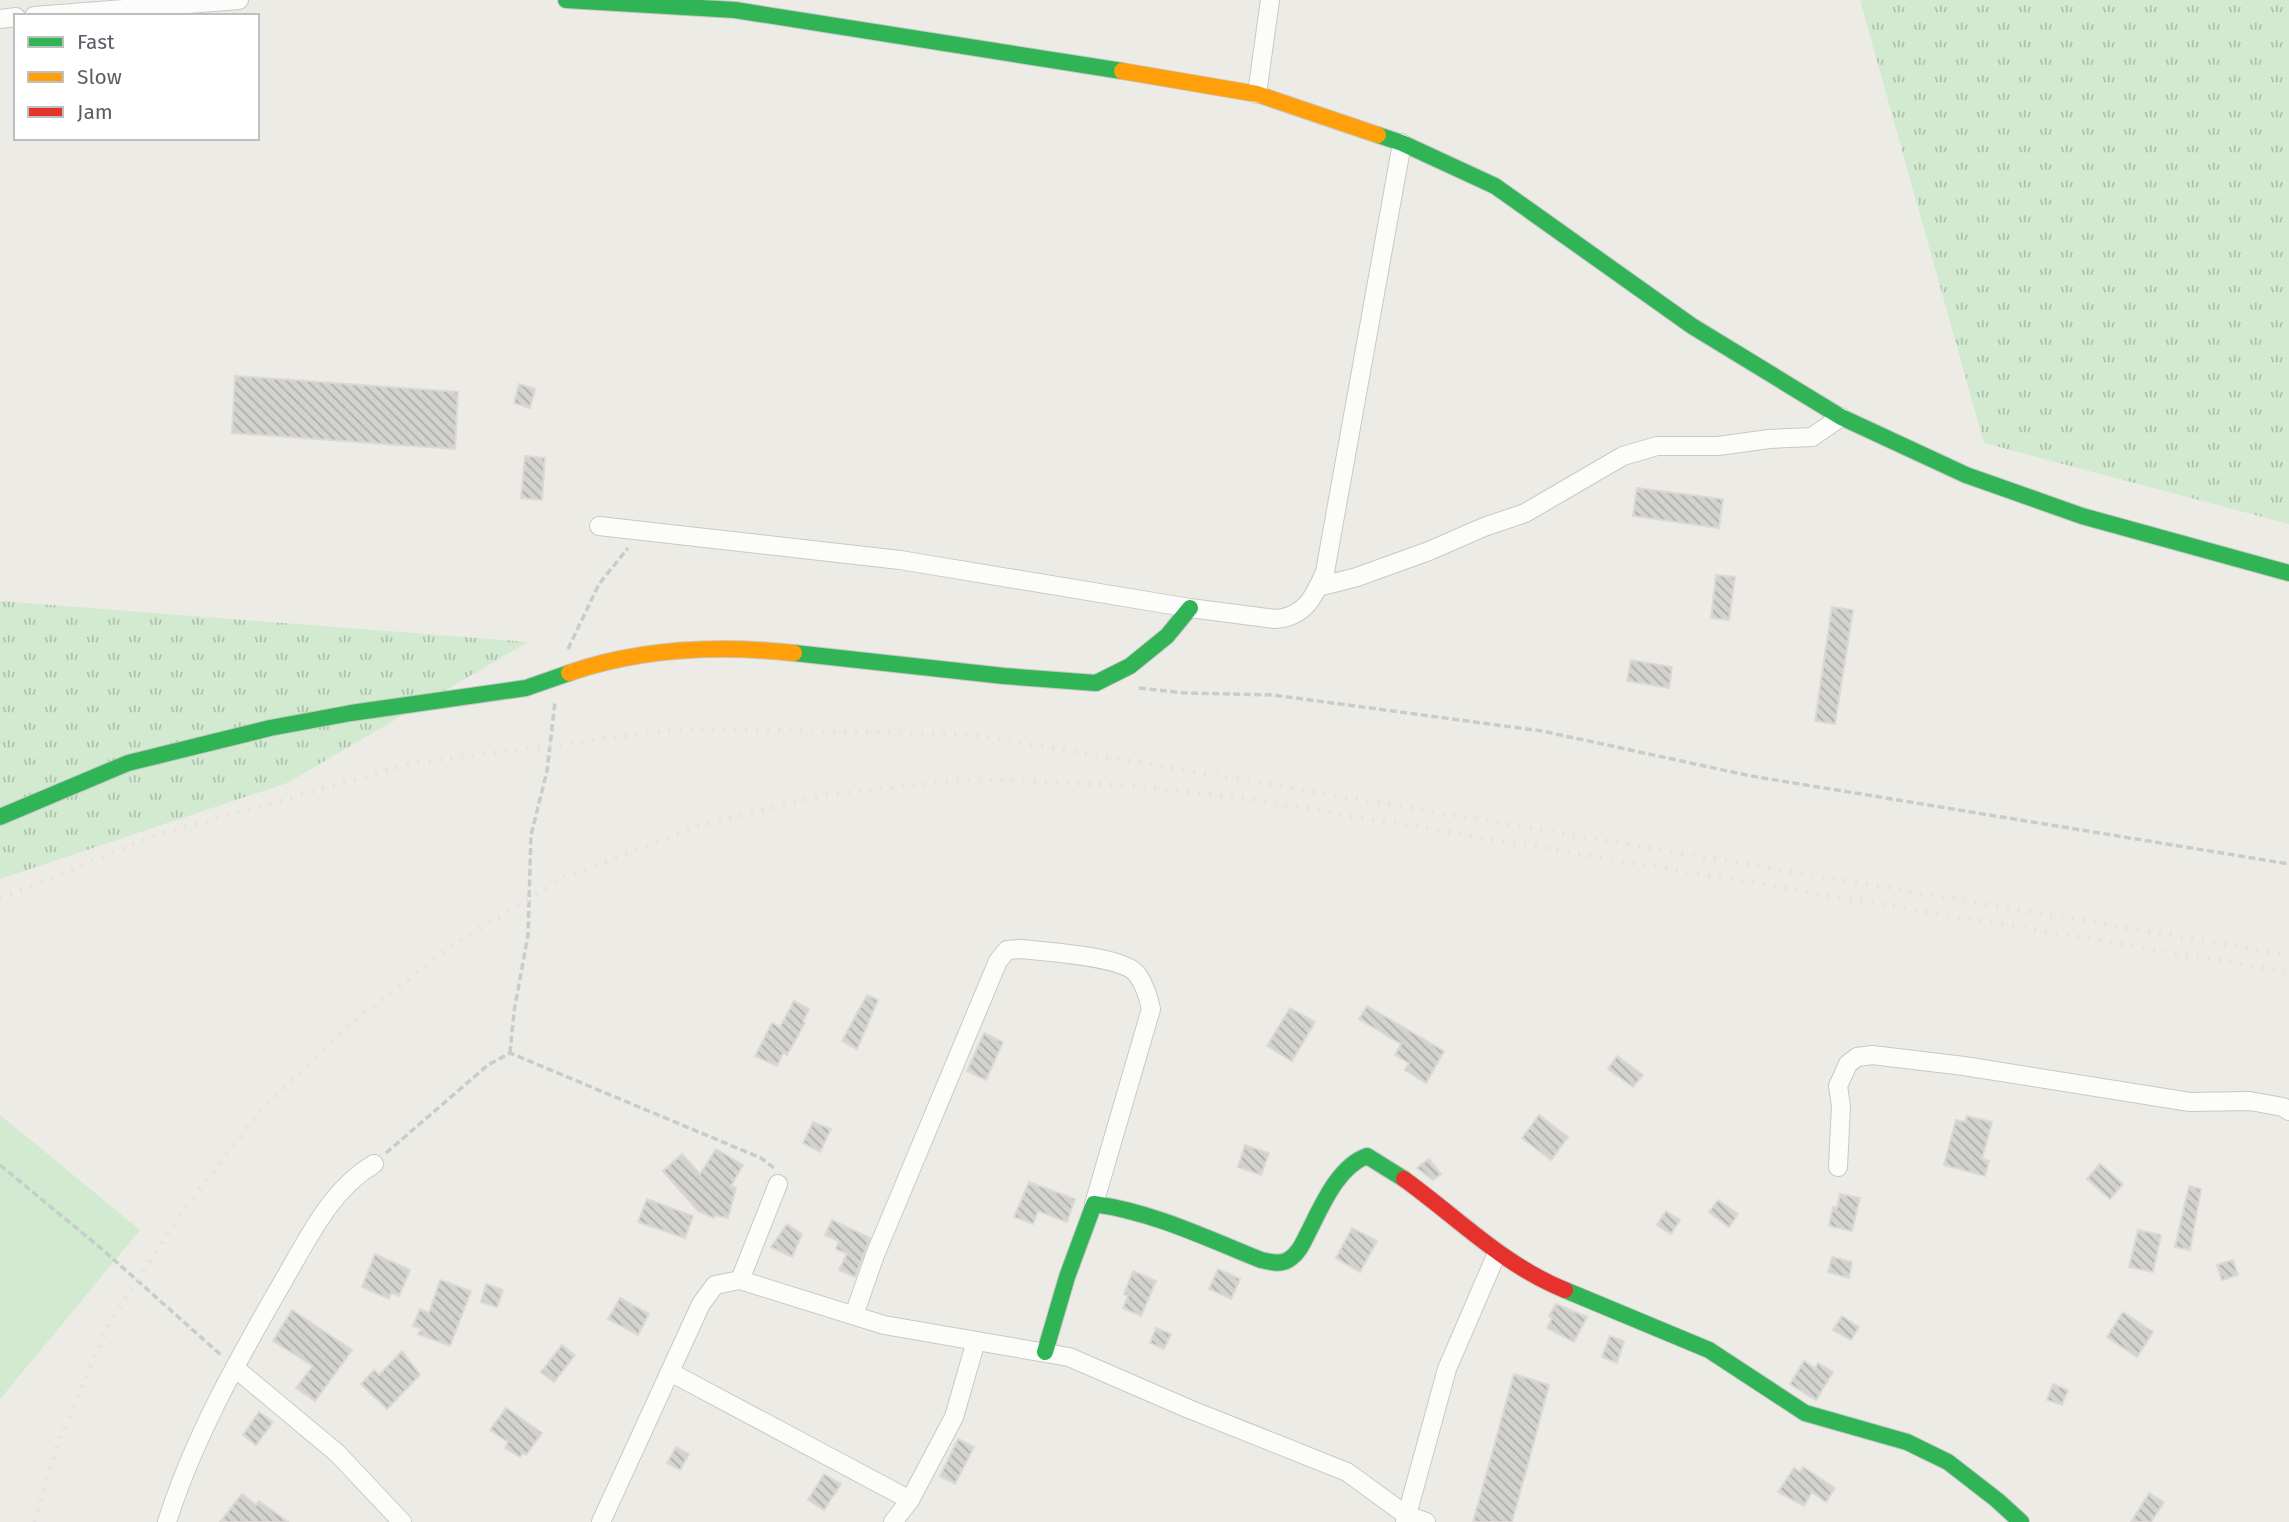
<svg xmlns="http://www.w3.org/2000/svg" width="2289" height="1522" font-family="'Fira Sans',sans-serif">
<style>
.grass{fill:url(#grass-tufts)}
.pitch{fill:#d1ead0}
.building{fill:url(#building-back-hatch);stroke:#dbd9d4;stroke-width:2}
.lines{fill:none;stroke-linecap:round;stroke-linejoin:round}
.street-casing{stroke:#c8c9c7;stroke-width:20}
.fast-casing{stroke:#c7c7c6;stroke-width:18}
.slow-casing{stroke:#c7c7c6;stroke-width:18}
.jam-casing{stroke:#c7c7c6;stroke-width:18}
.path{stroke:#c7cdca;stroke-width:3.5;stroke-dasharray:7 3.5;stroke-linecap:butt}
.street{stroke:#fcfcfb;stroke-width:18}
.fast{stroke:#30b455;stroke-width:16}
.slow{stroke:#ff9f0a;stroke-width:16}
.jam{stroke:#e5322d;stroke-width:16}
.rail{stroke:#e4e3e2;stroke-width:5;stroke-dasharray:2 9;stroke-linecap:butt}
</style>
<defs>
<pattern id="grass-tufts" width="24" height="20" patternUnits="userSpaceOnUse" patternTransform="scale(1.75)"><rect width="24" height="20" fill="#d1ead0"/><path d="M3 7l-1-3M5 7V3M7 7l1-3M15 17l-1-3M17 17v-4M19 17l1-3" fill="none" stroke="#adc1ac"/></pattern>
<pattern id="building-back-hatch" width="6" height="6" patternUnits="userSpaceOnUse" patternTransform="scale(1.75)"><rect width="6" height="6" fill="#d3d2cf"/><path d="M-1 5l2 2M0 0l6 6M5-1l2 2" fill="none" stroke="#aeaeac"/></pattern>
</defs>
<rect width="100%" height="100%" fill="#ecebe5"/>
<g class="grass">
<path d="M1860,0H2289V524L1984,443Z"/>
<path d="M0,601L528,642L287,783L0,879Z"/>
</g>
<path class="pitch" d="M0,1115L140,1230L0,1399Z"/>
<g class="building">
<path d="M235,376L458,392L455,449L232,433Z"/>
<path d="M519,384L535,389L530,408L514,403Z"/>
<path d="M525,456L545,458L542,500L521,498Z"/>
<path d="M1637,488L1723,499L1719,528L1633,516Z"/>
<path d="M1716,575L1735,577L1729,620L1711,618Z"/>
<path d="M1832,607L1853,610L1835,724L1815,721Z"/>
<path d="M1631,660L1672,667L1669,688L1627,681Z"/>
<path d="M867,995L878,1000L857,1049L842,1041Z"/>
<path d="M794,1001L809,1009L803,1022L805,1023L787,1055L783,1053L777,1066L755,1056L772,1023L780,1027Z"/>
<path d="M1367,1006L1444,1051L1426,1083L1405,1070L1409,1063L1395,1055L1401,1044L1359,1019Z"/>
<path d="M1290,1008L1315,1022L1292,1061L1267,1046Z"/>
<path d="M984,1033L1003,1042L986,1080L967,1071Z"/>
<path d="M1617,1056L1643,1075L1633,1087L1608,1069Z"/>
<path d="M1539,1115L1568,1137L1551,1160L1522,1138Z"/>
<path d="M1967,1116L1992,1122L1982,1159L1989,1161L1985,1176L1944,1165L1956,1120L1965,1122Z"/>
<path d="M813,1122L831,1129L820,1152L803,1143Z"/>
<path d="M1245,1145L1269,1153L1261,1175L1238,1167Z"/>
<path d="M716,1149L743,1165L731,1186L736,1188L728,1218L715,1215L714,1218L698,1211L663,1171L682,1154L700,1174Z"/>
<path d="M1429,1159L1441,1174L1433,1180L1417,1168Z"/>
<path d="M2100,1164L2123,1184L2110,1199L2087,1179Z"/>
<path d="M1029,1182L1075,1199L1067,1222L1038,1211L1033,1224L1014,1217Z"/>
<path d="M2189,1186L2201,1189L2190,1250L2175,1247Z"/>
<path d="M1840,1194L1860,1198L1852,1231L1829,1226L1833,1207L1837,1208Z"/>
<path d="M647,1199L693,1216L685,1238L638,1222Z"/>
<path d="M1718,1200L1738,1214L1729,1227L1709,1212Z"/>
<path d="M1666,1211L1680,1220L1671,1234L1657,1225Z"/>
<path d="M832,1220L870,1238L855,1277L839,1270L847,1254L836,1249L839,1241L825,1235Z"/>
<path d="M787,1224L802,1234L792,1257L771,1247Z"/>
<path d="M1352,1228L1377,1241L1360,1272L1336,1258Z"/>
<path d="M2138,1230L2161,1235L2153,1272L2129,1267Z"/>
<path d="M375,1254L410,1270L399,1296L391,1293L389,1299L362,1287Z"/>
<path d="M1832,1257L1852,1262L1849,1278L1828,1272Z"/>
<path d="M2233,1260L2238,1275L2222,1280L2217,1265Z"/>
<path d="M1218,1269L1240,1279L1231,1299L1209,1289Z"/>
<path d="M1133,1271L1156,1281L1141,1316L1123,1308L1128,1296L1124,1294Z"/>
<path d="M440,1280L471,1291L450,1346L418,1334L422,1329L413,1326L420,1309L429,1313Z"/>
<path d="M486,1284L503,1290L497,1307L481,1302Z"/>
<path d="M620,1298L649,1314L638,1335L608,1319Z"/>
<path d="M1556,1304L1587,1317L1574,1342L1547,1328L1552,1318L1549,1316Z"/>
<path d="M292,1310L352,1350L315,1401L296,1388L313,1366L273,1341Z"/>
<path d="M2123,1312L2153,1332L2137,1357L2107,1337Z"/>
<path d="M1842,1316L1859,1327L1851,1340L1833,1330Z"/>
<path d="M1156,1328L1171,1334L1164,1349L1150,1343Z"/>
<path d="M1610,1336L1624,1341L1617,1363L1602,1357Z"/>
<path d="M562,1345L575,1355L554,1382L541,1372Z"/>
<path d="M402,1351L420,1375L387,1409L361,1384L374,1370L379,1375Z"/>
<path d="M1804,1361L1815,1368L1818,1363L1833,1372L1816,1400L1790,1384Z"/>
<path d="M1514,1374L1549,1385L1532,1449L1512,1522H1473Z"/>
<path d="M2053,1384L2068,1390L2062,1405L2047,1400Z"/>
<path d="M506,1408L542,1433L526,1455L523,1453L520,1457L505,1448L508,1442L490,1430Z"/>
<path d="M259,1412L273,1422L256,1445L243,1435Z"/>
<path d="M958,1439L974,1447L955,1484L940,1476Z"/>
<path d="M676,1447L689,1454L680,1470L667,1463Z"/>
<path d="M1803,1467L1835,1488L1826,1502L1812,1492L1804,1506L1778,1492L1794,1468L1800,1472Z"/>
<path d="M824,1474L841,1484L824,1510L808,1500Z"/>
<path d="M2149,1493L2164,1502L2151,1522H2131Z"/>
<path d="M242,1494L256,1505L259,1501L288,1522H220Z"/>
</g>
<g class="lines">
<g class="street-casing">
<g id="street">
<path d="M34,16L239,0"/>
<path d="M0,19L16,17"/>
<path d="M1257,94L1270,0"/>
<path d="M599,526L900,560L1190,608L1275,619C1305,617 1314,597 1325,572L1402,143"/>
<path d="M1318,587L1357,577L1429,551L1484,527L1525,513L1623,456L1657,446H1718L1769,439L1812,437L1841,417"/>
<path d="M1838,1167L1841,1106L1838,1086L1848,1064L1857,1057L1872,1055L1964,1066L2190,1102L2250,1101L2283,1107L2289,1111"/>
<path d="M740,1280L778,1184"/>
<path d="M854,1315L875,1255L998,961L1007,950L1021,949C1047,952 1122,956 1137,974C1145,985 1148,997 1151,1009L1094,1204"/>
<path d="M235,1368L337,1453L402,1522"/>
<path d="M670,1372L910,1500"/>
<path d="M167,1522C193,1440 235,1365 278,1290C305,1245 328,1191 374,1164"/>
<path d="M601,1522L701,1304L715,1285L740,1280L884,1325L1069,1357L1189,1409L1347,1472L1406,1515L1426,1522"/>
<path d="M893,1522L910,1500L954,1417L976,1341"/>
<path d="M1405,1522L1447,1369L1497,1253"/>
</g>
</g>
<g class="fast-casing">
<g id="fast">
<path d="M566,0L735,10L1122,71"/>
<path d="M1378,135L1402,143L1495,186L1692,326L1841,417L1966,475L2082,516L2289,573"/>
<path d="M794,653L1004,676L1096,683L1130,666L1167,636L1190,608"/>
<path d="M0,817L128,763L270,728L351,713L526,688L569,673"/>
<path d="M1565,1290L1709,1350L1805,1413L1907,1442L1948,1462L1997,1500L2021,1522"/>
<path d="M1045,1352L1067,1277L1094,1204C1153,1212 1206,1238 1261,1260C1270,1262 1280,1265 1288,1260C1300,1253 1304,1240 1310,1229C1323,1203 1339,1166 1367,1156L1404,1179"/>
</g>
</g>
<g class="slow-casing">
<g id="slow">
<path d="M1122,71L1257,94L1378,135"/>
<path d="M569,673C641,648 719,645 794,653"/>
</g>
</g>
<g class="jam-casing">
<path id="jam" d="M1404,1179C1458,1218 1503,1265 1565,1290"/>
</g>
<g class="path">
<path d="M568,649L599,584L628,548"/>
<path d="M1139,688L1185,693L1273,695L1542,731L1751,776L2289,864"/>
<path d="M510,1053L514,1012L528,935L531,835L547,771L555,702"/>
<path d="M386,1153L488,1065L510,1053L761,1158L774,1168"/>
<path d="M0,1165L103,1250L221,1355"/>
</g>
<use href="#street" class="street"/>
<use href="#fast" class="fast"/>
<use href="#slow" class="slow"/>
<use href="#jam" class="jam"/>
<g class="rail">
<path d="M0,899L153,836L414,763L680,729L969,734L2289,955"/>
<path d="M34,1522L59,1441L110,1321L182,1212L259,1113L348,1026L451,946L565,877L689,829L830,794L976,779L1126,785L1256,800L2289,972"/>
</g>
</g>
<rect x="14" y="14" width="245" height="126" fill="#ffffff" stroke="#bdbfc1" stroke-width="2"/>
<rect x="28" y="37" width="35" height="10" fill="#30b455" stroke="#bdbfc1" stroke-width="2"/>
<text x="77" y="49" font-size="21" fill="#5a5e64">Fast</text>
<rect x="28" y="72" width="35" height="10" fill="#ff9f0a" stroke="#bdbfc1" stroke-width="2"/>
<text x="77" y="84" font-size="21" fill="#5a5e64">Slow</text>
<rect x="28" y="107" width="35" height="10" fill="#e5322d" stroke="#bdbfc1" stroke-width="2"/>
<text x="77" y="119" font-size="21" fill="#5a5e64">Jam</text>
</svg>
